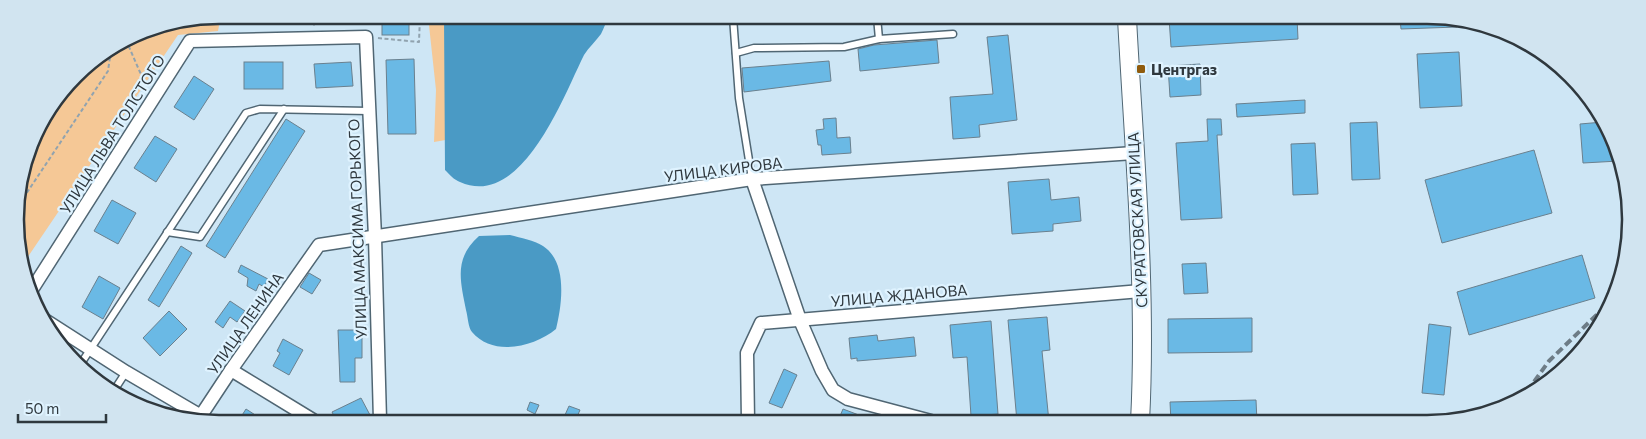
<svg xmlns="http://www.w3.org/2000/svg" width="1646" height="439" font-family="Commissioner,sans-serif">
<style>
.green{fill:#f5c896}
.water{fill:#4a9ac5}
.building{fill:#6ab9e5;stroke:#6a808e}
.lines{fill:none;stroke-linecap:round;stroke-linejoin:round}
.lane-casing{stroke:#506673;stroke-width:9}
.street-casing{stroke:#506673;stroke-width:15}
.secondary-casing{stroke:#506673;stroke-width:20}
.path{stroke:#91a3af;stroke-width:2;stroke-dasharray:4 2.5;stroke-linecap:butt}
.lane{stroke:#fff;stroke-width:6}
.street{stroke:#fff;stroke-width:12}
.secondary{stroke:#fff;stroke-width:18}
.rail{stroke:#6d7c86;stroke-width:4;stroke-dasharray:8 4;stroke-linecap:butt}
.poi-dot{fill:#8f5b0d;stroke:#dff3ff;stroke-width:2}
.labels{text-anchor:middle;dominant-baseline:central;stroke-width:4.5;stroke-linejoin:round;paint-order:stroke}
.poi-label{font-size:15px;font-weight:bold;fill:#2f383e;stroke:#dff3ff;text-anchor:start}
.street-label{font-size:15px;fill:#2f383e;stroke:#dff3ff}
.rim{fill:none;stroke:#2f383e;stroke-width:2.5}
</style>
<rect width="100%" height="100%" fill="#cee6f5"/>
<g class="green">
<path d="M221,15L218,31L178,35L21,267L15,206L36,129L84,66L142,30Z"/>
<path d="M428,16H453L451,139L434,142L436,90Z"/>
</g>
<g class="water">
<path d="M444,16H609C606,22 604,28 601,34C596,41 589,47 584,55C564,95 522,210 460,182C454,180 449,174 445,170Z"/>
<path d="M510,235C521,238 534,240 543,246C568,262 562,305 556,329C534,347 493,357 472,332C468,327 468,317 466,310C460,280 454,258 479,236Z"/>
</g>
<g class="building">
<rect x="382" y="16" width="27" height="19"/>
<path d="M1169,18H1297L1298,39L1171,47Z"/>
<path d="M1400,19H1457V27L1401,29Z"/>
<path d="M1008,35L1017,120L979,125L980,137L953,139L950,97L993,94L987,37Z"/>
<path d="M937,40L939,63L860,71L858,49L874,45Z"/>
<path d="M1459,52L1462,106L1420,108L1417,54Z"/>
<path d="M414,59L416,134H388L386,60Z"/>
<path d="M829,61L831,81L744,92L742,68Z"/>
<rect x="244" y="62" width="39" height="27"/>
<path d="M351,62L353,86L316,88L314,64Z"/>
<path d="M1200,64L1201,95L1170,97L1168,66Z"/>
<path d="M194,76L214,89L194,120L174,107Z"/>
<path d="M1305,100V113L1237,117L1236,104Z"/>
<path d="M836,118L837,138L850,137L851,153L822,155L821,145H818L816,130L824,129L823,119Z"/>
<path d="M286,119L305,131L225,258L206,246Z"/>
<path d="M1207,119H1221L1222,135H1217L1222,218L1181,220L1176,143L1208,141Z"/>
<path d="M1377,122L1380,179L1352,180L1350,123Z"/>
<path d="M1603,122L1619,161L1583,163L1580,124Z"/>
<path d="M155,136L177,149L156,182L134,168Z"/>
<path d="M1315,143L1318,194L1293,195L1291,144Z"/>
<path d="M1534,150L1552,213L1442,243L1425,180Z"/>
<path d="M1049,179L1051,200L1079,197L1081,221L1053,224V231L1012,234L1008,182Z"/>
<path d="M112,200L136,213L118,244L94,231Z"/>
<path d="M181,246L192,253L159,307L148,300Z"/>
<path d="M1582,255L1595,298L1469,335L1457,292Z"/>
<path d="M1206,263L1208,293L1184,294L1182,264Z"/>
<path d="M241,265L268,279L264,287L259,284L256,291L247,286L248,278L238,272Z"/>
<path d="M309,273L321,280L312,294L300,287Z"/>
<path d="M99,276L120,288L103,319L82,307Z"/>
<path d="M230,301L245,311L237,322L230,317L223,328L215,322Z"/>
<path d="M169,311L187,329L160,356L143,338Z"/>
<path d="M1047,317L1050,350L1042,351L1049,422H1017L1008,320Z"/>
<path d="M1252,318V352L1168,353V319Z"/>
<path d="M991,321L998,414L971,416L967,357L953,358L950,325Z"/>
<path d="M1429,324L1451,327L1444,395L1422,393Z"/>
<path d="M338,330H362V358H355V382H340Z"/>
<path d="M877,335L878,341L914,337L916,356L857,361V358L851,359L849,338Z"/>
<path d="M283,339L303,350L289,375L273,366L280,353L277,351Z"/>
<path d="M784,369L797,375L782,408L769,403Z"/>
<path d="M361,398L370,415L359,420H336L332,412Z"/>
<path d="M1256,400L1257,422H1171L1170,402Z"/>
<path d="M530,402L539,405L535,414L527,410Z"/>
<path d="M569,406L580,410L576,419L565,415Z"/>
<path d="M246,409L263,420H239Z"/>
<path d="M843,409L872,420V421H838Z"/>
</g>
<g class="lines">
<g class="lane-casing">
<g id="lane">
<path d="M733,17L739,98L752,179"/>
<path d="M877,17L879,39"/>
<path d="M736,53L754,48L844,47L879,39L953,34"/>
<path d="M167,232L200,237L284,109"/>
<path d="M80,365L246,113L260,109L369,111"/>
<path d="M113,392L126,372"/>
</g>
</g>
<g class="street-casing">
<g id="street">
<path d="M752,179L800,320L822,371L833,390L848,399L931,421"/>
<path d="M31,291L190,41L366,37L375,237L380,420"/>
<path d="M45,320L126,372L201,416"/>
<path d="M231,370L313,420"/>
<path d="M198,420L231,370L319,245L752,179L1134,153"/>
<path d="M748,421L747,353L761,323L1141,291"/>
</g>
</g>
<g class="secondary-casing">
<path id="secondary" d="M1127,18C1134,152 1147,287 1140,422"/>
</g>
<g class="path">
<path d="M314,15V26"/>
<path d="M378,38L419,42L420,16"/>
<path d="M126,40L146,86"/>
<path d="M16,209L108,71L111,50"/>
</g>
<use href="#lane" class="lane"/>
<use href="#street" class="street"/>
<use href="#secondary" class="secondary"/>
<path class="rail" d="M1520,401L1549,361L1612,300"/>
</g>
<rect class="poi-dot" x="1136" y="64" width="10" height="10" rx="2.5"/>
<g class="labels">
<g class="poi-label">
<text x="1151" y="69">Центргаз</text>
</g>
<g class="street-label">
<text transform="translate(112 134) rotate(-58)">УЛИЦА ЛЬВА ТОЛСТОГО</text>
<text transform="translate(723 169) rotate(-7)">УЛИЦА КИРОВА</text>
<text transform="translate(1137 220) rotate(-93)">СКУРАТОВСКАЯ УЛИЦА</text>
<text transform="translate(357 229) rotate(-92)">УЛИЦА МАКСИМА ГОРЬКОГО</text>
<text transform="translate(899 295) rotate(-5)">УЛИЦА ЖДАНОВА</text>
<text transform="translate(245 323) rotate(-55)">УЛИЦА ЛЕНИНА</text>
</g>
</g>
<path d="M0 0H1646V439H0ZM219 24H1427A195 195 0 0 1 1622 219V220A195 195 0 0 1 1427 415H219A195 195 0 0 1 24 220V219A195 195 0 0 1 219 24Z" fill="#d1e4f0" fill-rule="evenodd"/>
<path class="rim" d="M219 24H1427A195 195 0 0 1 1622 219V220A195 195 0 0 1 1427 415H219A195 195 0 0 1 24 220V219A195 195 0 0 1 219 24Z"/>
<path d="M18 414v8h88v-8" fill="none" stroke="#2f383e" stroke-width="2.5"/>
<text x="25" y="414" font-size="15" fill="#2f383e" stroke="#dff3ff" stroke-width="4" paint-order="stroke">50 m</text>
</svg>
